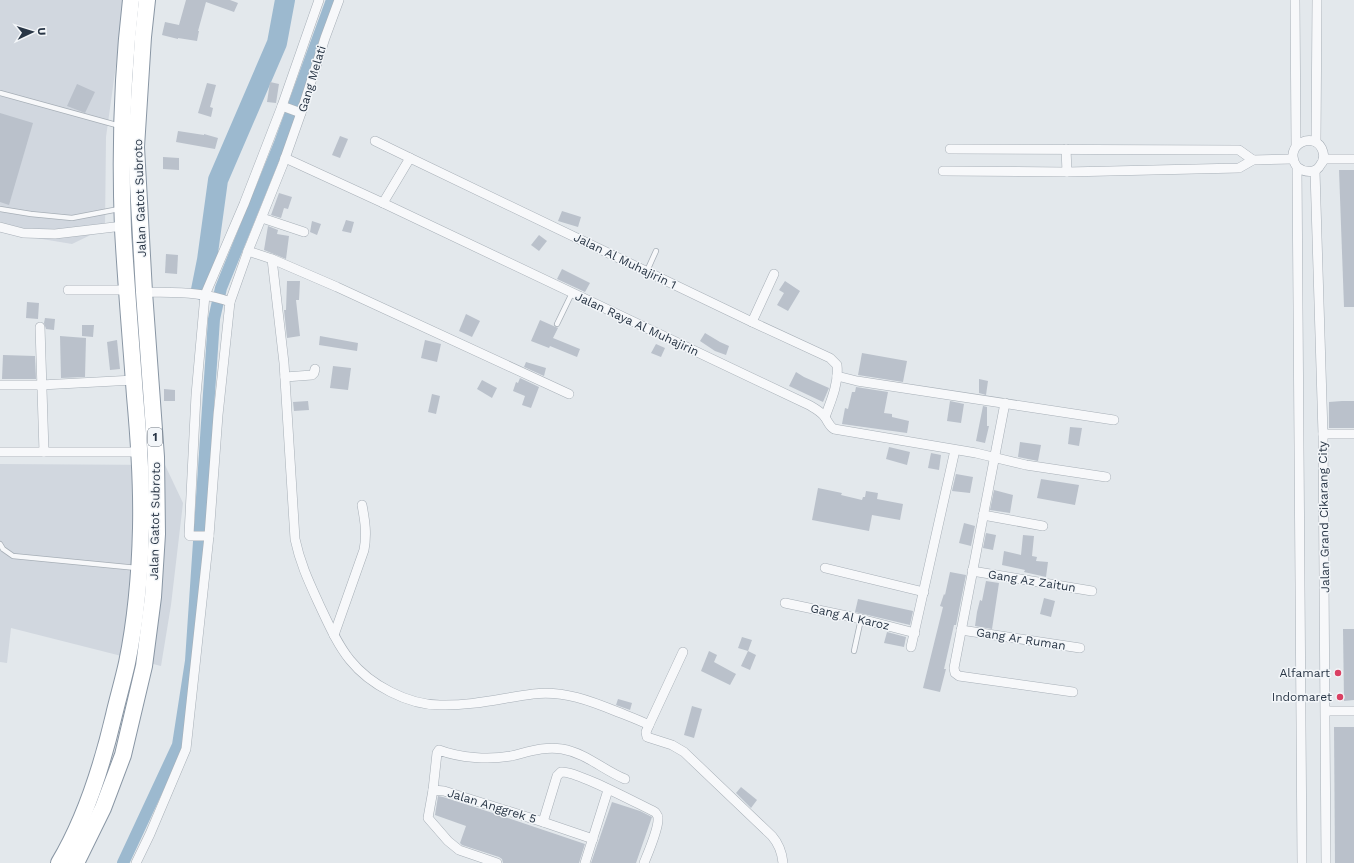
<svg xmlns="http://www.w3.org/2000/svg" width="1354" height="863" font-family="'Work Sans',sans-serif">
<style>
.built{fill:#d1d7df}
.lines{fill:none;stroke-linecap:round;stroke-linejoin:round}
.canal{stroke:#9cb9cf;stroke-width:12}
.river{stroke:#9cb9cf;stroke-width:20}
.building{fill:#bac1cb}
.lane-casing{stroke:#a7afb7;stroke-width:6}
.street-casing{stroke:#a7afb7;stroke-width:10}
.highway-casing{stroke:#8996a4;stroke-width:18}
.lane{stroke:#f7f8fa;stroke-width:4.5}
.street{stroke:#f7f8fa;stroke-width:9}
.highway{stroke:#fff;stroke-width:16}
.poi-dot{fill:#da4063;stroke:#f3f6f9;stroke-width:1.5}
.labels{text-anchor:middle;dominant-baseline:central;stroke-width:3;stroke-linejoin:round;paint-order:stroke}
.shield{fill:#f3f6f9;stroke:#66707c;stroke-width:1}
.shield-label{font-size:11px;font-weight:bold;fill:#293646}
.street-label{font-size:12px;fill:#293646;stroke:#f3f6f9}
.poi-label{font-size:12px;fill:#293646;stroke:#f3f6f9;text-anchor:end}
</style>
<rect width="100%" height="100%" fill="#e3e8ec"/>
<g class="built">
<path d="M0,0H125L106,137L105,228L72,244L0,232Z"/>
<path d="M0,464L165,465L183,503L171,605L161,666L11,628L7,663L0,662Z"/>
</g>
<g class="lines">
<path class="canal" d="M123,863L178,745L191,661L214,319L221,288L280,143L332,0"/>
<path class="river" d="M201,290L207,260L218,180L277,43L285,0"/>
</g>
<g class="building">
<path d="M186,0H230L238,3L234,12L206,2L198,31H199L197,41L178,38V39L162,35L165,22L179,25Z"/>
<path d="M270,82L279,84L276,103L267,102Z"/>
<path d="M207,83L216,85L210,107L213,108L211,117L198,113Z"/>
<path d="M77,84L95,92L85,113L67,106Z"/>
<path d="M0,113L33,123L9,205L0,202Z"/>
<path d="M178,131L204,135V134L218,138L215,149L176,142Z"/>
<path d="M340,136L348,139L340,158L332,155Z"/>
<path d="M163,157L179,158V170L163,169Z"/>
<path d="M1339,170H1354V307H1344Z"/>
<path d="M279,193L292,197L288,209L284,208L281,218L271,215Z"/>
<path d="M562,211L581,217L578,227L558,221Z"/>
<path d="M346,220L354,222L351,233L342,231Z"/>
<path d="M312,221L321,224L317,235L310,232Z"/>
<path d="M268,226L278,230L277,234L289,236L286,259L264,250Z"/>
<path d="M539,235L547,241L539,251L531,245Z"/>
<path d="M166,254L178,255L177,274L165,273Z"/>
<path d="M562,269L590,283L585,292L557,279Z"/>
<path d="M287,281H300L299,300H296L300,336L287,338L284,310H286Z"/>
<path d="M785,281L800,291L788,311L777,305L784,293L779,290Z"/>
<path d="M27,302L39,303L38,319L26,318Z"/>
<path d="M466,314L480,321L472,337L459,331Z"/>
<path d="M45,318L55,319L54,330L46,329L44,323Z"/>
<path d="M540,320L558,328L553,338L580,349L577,357L550,346L549,348L531,341Z"/>
<path d="M82,325H94L93,337L82,336Z"/>
<path d="M705,333L720,342L729,346L726,355L715,351L700,341Z"/>
<path d="M60,336L86,338L85,377L61,378Z"/>
<path d="M320,336L358,343L357,351L319,345Z"/>
<path d="M117,340L120,369L110,370L107,342Z"/>
<path d="M425,340L441,344L437,362L421,358Z"/>
<path d="M656,344L665,348L661,357L651,353Z"/>
<path d="M862,353L907,361L903,382L858,375Z"/>
<path d="M3,355L35,356L36,379H2Z"/>
<path d="M526,362L546,368L544,376L524,367Z"/>
<path d="M333,366L351,368L348,390L330,388Z"/>
<path d="M796,372L804,377L829,388L823,402L789,386Z"/>
<path d="M520,378L539,387L531,408L522,405L525,396L513,391L516,382L518,383Z"/>
<path d="M979,379L988,381L986,395L979,393Z"/>
<path d="M482,380L497,388L492,398L477,389Z"/>
<path d="M856,387L888,392L884,413L892,414V417L909,421L907,433L842,424L845,408L848,409L852,392H855Z"/>
<path d="M164,389L175,390V401H164Z"/>
<path d="M432,394L440,396L436,414L428,412Z"/>
<path d="M308,401L309,410L294,411L293,402Z"/>
<path d="M950,401L964,404L961,423L947,421Z"/>
<path d="M1342,401H1354V428H1329V402Z"/>
<path d="M983,406L987,407V426H989L985,443L976,441Z"/>
<path d="M1070,427L1082,428L1079,446L1068,444Z"/>
<path d="M1020,442L1041,445L1038,461L1018,457Z"/>
<path d="M889,447L910,452L907,465L886,459Z"/>
<path d="M931,453L941,455L939,470L928,468Z"/>
<path d="M956,474L973,477L970,493L952,491Z"/>
<path d="M1041,479L1079,485L1075,505L1037,498Z"/>
<path d="M818,488L842,493L841,495L862,500L863,497H865L866,491L878,493L877,499L903,504L900,520L872,515L869,531L812,520Z"/>
<path d="M994,490L1013,495L1010,513L990,510Z"/>
<path d="M964,523L975,526L971,546L959,543Z"/>
<path d="M986,533L996,535L993,550L983,548Z"/>
<path d="M1023,535L1034,536L1032,556L1037,557L1036,561L1048,562L1046,577L1024,572L1025,570L1002,565L1004,551L1021,555Z"/>
<path d="M950,572L966,575L956,625H954L944,669H946L940,692L923,688L943,607L940,606L944,594L945,595Z"/>
<path d="M986,581L999,583L992,629L975,626L977,612L980,600L982,601Z"/>
<path d="M1044,598L1055,601L1051,617L1040,614Z"/>
<path d="M858,599L913,611L910,625L855,612Z"/>
<path d="M1343,629H1354V700L1344,701Z"/>
<path d="M887,632L906,637L904,647L884,643Z"/>
<path d="M742,637L752,640L748,651L738,648Z"/>
<path d="M709,651L717,655L714,662L736,674L730,685L701,671Z"/>
<path d="M748,651L756,655L750,670L741,666Z"/>
<path d="M618,699L632,703L630,710L616,705Z"/>
<path d="M692,706L702,709L694,738L684,735Z"/>
<path d="M1334,727H1354V863H1335Z"/>
<path d="M741,787L757,800L751,808L736,793Z"/>
<path d="M438,796L443,797L499,815L585,844L579,863H503L502,859L499,857L462,845L460,843L466,826L435,815Z"/>
<path d="M612,802L640,811L652,817L636,863H591Z"/>
</g>
<g class="lines">
<g class="lane-casing">
<g id="lane">
<path d="M0,93L120,126"/>
<path d="M0,209L31,214L72,218L119,209"/>
<path d="M647,271L656,251"/>
<path d="M557,324L572,293"/>
<path d="M0,544L3,549L13,556L137,568"/>
<path d="M854,651L861,619"/>
</g>
</g>
<g class="street-casing">
<g id="street">
<path d="M1295,0L1296,145"/>
<path d="M282,106L301,113"/>
<path d="M375,141L410,158"/>
<path d="M1316,142L1317,0"/>
<path d="M950,149L1239,150L1253,160"/>
<path d="M1066,149L1067,172"/>
<path d="M285,158L383,203L809,405C814,408 820,411 824,416C828,421 829,426 834,429L976,453L1026,465L1106,477"/>
<path d="M1323,159H1354"/>
<path d="M1297,167C1305,173 1316,174 1321,164C1324,161 1324,156 1323,152C1317,129 1281,144 1297,167L1302,863"/>
<path d="M943,171L1067,172L1239,168L1253,160L1292,159"/>
<path d="M1315,171L1323,434L1326,863"/>
<path d="M383,203L410,158L752,322L830,358L837,365C839,383 831,401 825,417"/>
<path d="M262,218L304,232"/>
<path d="M0,227L23,233L55,234L123,226"/>
<path d="M248,251L272,259L337,287L569,394"/>
<path d="M272,259L284,363L295,539C300,563 309,582 319,604C328,623 337,644 350,660C370,685 408,705 440,705C472,706 502,698 533,694C563,690 591,701 618,712C628,716 639,720 649,725L646,732L647,737L672,745L684,752L772,836C779,844 782,852 783,863"/>
<path d="M68,290H127"/>
<path d="M144,292C173,293 203,291 230,302"/>
<path d="M752,322L774,274"/>
<path d="M40,327L44,452"/>
<path d="M837,376L857,381L1114,420"/>
<path d="M285,377L312,375L314,373L315,369"/>
<path d="M0,385H41L134,380"/>
<path d="M1005,403L954,668L955,673L959,676L1073,692"/>
<path d="M1323,434H1354"/>
<path d="M0,452H140"/>
<path d="M983,515L1043,526"/>
<path d="M209,536H190L189,535L196,395L205,295L244,204L282,106L319,0"/>
<path d="M825,568L924,592"/>
<path d="M972,571L1092,591"/>
<path d="M785,603L861,619L915,633"/>
<path d="M961,630L1080,648"/>
<path d="M334,635L364,550C367,534 365,521 362,505"/>
<path d="M911,647L955,450"/>
<path d="M1326,711H1354"/>
<path d="M649,725L683,652"/>
<path d="M433,790L437,753L439,750C460,758 489,760 511,756C528,752 544,746 562,749C586,753 603,770 625,779"/>
<path d="M543,822L557,776L561,772C575,770 638,804 655,812C657,815 658,815 658,818C659,828 648,853 644,863"/>
<path d="M136,863L150,834L186,749L209,536L218,415L230,302L248,251L283,164L301,113L325,38L339,0"/>
<path d="M497,863L459,850L448,841L428,818L433,790L444,791L543,822L593,839"/>
<path d="M585,863L608,790"/>
</g>
</g>
<g class="highway-casing">
<g id="highway">
<path d="M59,863C86,818 102,766 114,715C118,698 123,681 127,663C136,619 140,573 141,528C142,484 139,440 135,396C131,340 126,284 123,229C120,152 122,76 131,0"/>
<path d="M76,863L103,808L123,755L144,666L153,597L157,534L156,457L144,292L136,147L143,37L147,0"/>
</g>
</g>
<use href="#lane" class="lane"/>
<use href="#street" class="street"/>
<use href="#highway" class="highway"/>
</g>
<g class="poi-dot">
<circle cx="1338" cy="673" r="4"/>
<circle cx="1340" cy="697" r="4"/>
</g>
<g class="labels">
<rect class="shield" x="148" y="428" width="14" height="18" rx="3"/>
<g class="shield-label">
<text x="155" y="437">1</text>
</g>
<g class="street-label">
<text transform="translate(312 79) rotate(-73)">Gang Melati</text>
<text transform="translate(140 198) rotate(-92)">Jalan Gatot Subroto</text>
<text transform="translate(625 261) rotate(26)">Jalan Al Muhajirin 1</text>
<text transform="translate(637 324) rotate(25)">Jalan Raya Al Muhajirin</text>
<text transform="translate(1324 517) rotate(-91)">Jalan Grand Cikarang City</text>
<text transform="translate(155 521) rotate(-89)">Jalan Gatot Subroto</text>
<text transform="translate(1032 581) rotate(9)">Gang Az Zaitun</text>
<text transform="translate(850 617) rotate(13)">Gang Al Karoz</text>
<text transform="translate(1021 639) rotate(9)">Gang Ar Ruman</text>
<text transform="translate(492 806) rotate(17)">Jalan Anggrek 5</text>
</g>
<g class="poi-label">
<text x="1330" y="673">Alfamart</text>
<text x="1332" y="697">Indomaret</text>
</g>
</g>
<g transform="translate(32 32) rotate(86)" stroke="#f3f6f9" stroke-width="3" paint-order="stroke">
<path d="M0-3L7 15L0 10L-7 15Z" fill="#293646"/>
<text y="-6" font-size="11" font-weight="bold" text-anchor="middle" fill="#293646">U</text>
</g>
</svg>
